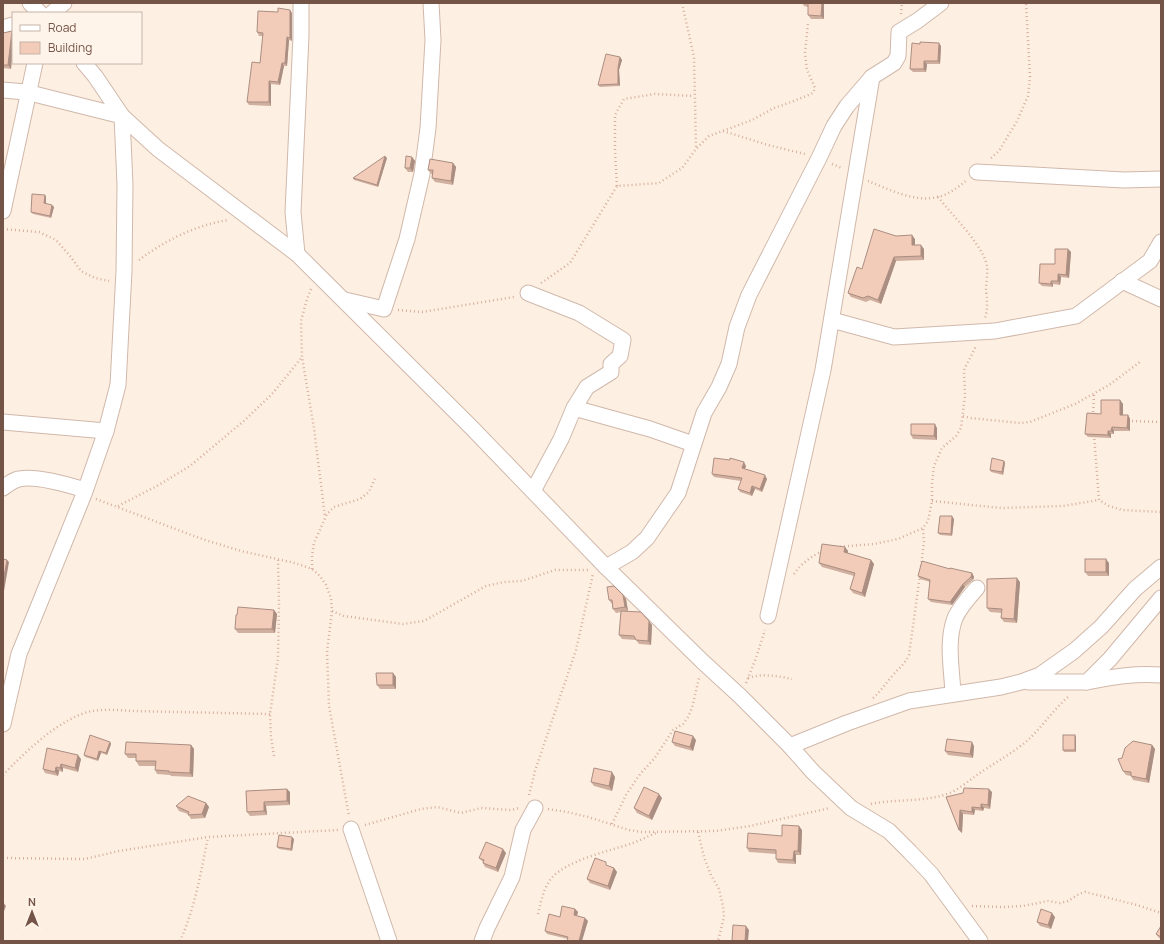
<svg xmlns="http://www.w3.org/2000/svg" width="1164" height="944" font-family="Manrope,sans-serif">
<style>
.lines{fill:none;stroke-linecap:round;stroke-linejoin:round}
.minor-casing{stroke:#d0b8ab;stroke-width:17}
.path{stroke:#d8ae9c;stroke-width:2.5;stroke-dasharray:1 3;stroke-linecap:butt}
.minor{stroke:#fff;stroke-width:15}
.wall{fill:#d1af9f}
.shaded-wall{fill:#aa8e82}
.building{fill:#f3cbb9;stroke:#aa8e82}
</style>
<rect width="100%" height="100%" fill="#fdf0e2"/>
<g class="lines">
<g class="minor-casing">
<g id="minor">
<path d="M30,3L40,13"/>
<path d="M52,13L64,3"/>
<path d="M3,28L13,25"/>
<path d="M84,63L95,76L122,116L158,149L297,254L472,428L606,567L703,662L740,696L790,746L813,772L851,808L889,831L910,852L931,874L980,941"/>
<path d="M3,90L26,92L122,116L125,185L124,271L118,385L106,431L84,494L19,654L3,724"/>
<path d="M977,172L1124,180L1161,179"/>
<path d="M3,211L35,63"/>
<path d="M297,254L293,212L301,36V3"/>
<path d="M1122,281L1161,299"/>
<path d="M528,293L579,313L623,340L620,356L611,364V372L587,387L574,408"/>
<path d="M345,300L384,309L407,239L422,174L428,128L433,40L431,3"/>
<path d="M832,320L894,337L995,331L1076,316L1150,261L1161,242"/>
<path d="M3,422L106,431"/>
<path d="M3,488C8,484 13,480 19,479C36,475 69,485 85,490"/>
<path d="M533,491L561,439L574,408L650,429L693,444"/>
<path d="M606,567L632,552L647,538L678,493L704,413L719,387L729,364L737,327L749,295L819,158L834,126L847,106L872,77L894,63L898,56L899,32L917,21L941,3"/>
<path d="M768,616L823,370L872,77"/>
<path d="M1028,682H1087L1110,659L1161,598"/>
<path d="M1087,682C1112,677 1135,673 1161,675"/>
<path d="M953,694C952,669 946,642 955,618C960,607 969,597 977,588"/>
<path d="M790,746L847,723L909,701L1001,687L1021,682L1040,675L1074,651L1101,627L1135,589L1161,567"/>
<path d="M351,829L389,941"/>
<path d="M482,941L487,928L512,877L523,830L535,808"/>
</g>
</g>
<g class="path">
<path d="M682,3L694,57L696,148"/>
<path d="M901,14L902,3"/>
<path d="M723,131L768,145L805,154"/>
<path d="M991,158L999,151L1017,121L1028,96L1030,77L1026,3"/>
<path d="M832,164L842,168"/>
<path d="M868,181C888,189 916,203 937,197C949,195 958,187 967,180"/>
<path d="M617,186L615,151V115L624,99L655,94L694,96"/>
<path d="M938,197C952,215 979,241 986,262C989,271 986,281 986,290C987,300 988,309 985,318"/>
<path d="M3,229L39,232L56,240L70,256L81,271L95,278L109,281"/>
<path d="M139,260C164,241 196,225 228,220"/>
<path d="M541,283L570,263L617,186L659,183L682,168L696,149L709,136L752,120L774,108L794,101L813,93L815,88L807,70L805,53L808,23"/>
<path d="M311,289L307,299L301,321L302,357L314,428L325,517"/>
<path d="M398,310L422,312L514,297"/>
<path d="M963,416L970,418L1020,423L1030,422L1075,404L1109,385L1140,362"/>
<path d="M1093,416L1094,393"/>
<path d="M1128,421L1161,422"/>
<path d="M1094,435L1099,500L1109,506L1122,510L1161,512"/>
<path d="M96,499L202,539L241,551L295,563L312,569L320,576L326,585L331,598L332,611L327,652L329,706L349,816"/>
<path d="M932,501L1001,508L1063,506L1099,500"/>
<path d="M118,506L157,486L190,466L245,420L273,393L302,357"/>
<path d="M836,547L874,544L898,539L923,528L928,521L932,501V484L934,466L942,448L956,436L961,428L965,396L964,370L976,346"/>
<path d="M921,566L924,542L923,528"/>
<path d="M312,569V555L314,543L327,514L334,507L360,499L369,492L376,476"/>
<path d="M794,574C801,564 812,555 824,551"/>
<path d="M332,611L344,616L403,624L424,621L486,586L504,582L522,581L555,570H588"/>
<path d="M748,678C763,673 777,676 792,679"/>
<path d="M746,683L756,658L765,630"/>
<path d="M873,698C881,691 886,683 893,675C900,667 904,665 909,655L920,575"/>
<path d="M274,756L271,737L270,714L278,658L279,604L278,560"/>
<path d="M3,775C24,753 61,717 92,711C105,709 119,710 132,711L270,714"/>
<path d="M529,795L535,771L576,650L593,574"/>
<path d="M871,804C895,799 920,802 944,795C956,792 967,782 977,775C994,763 1013,753 1028,740C1042,727 1053,710 1068,697"/>
<path d="M548,809L567,812L588,817L629,830L642,832L716,831L750,826L830,808"/>
<path d="M612,824L626,795L640,774L654,759L673,730L683,724L688,717L692,708L699,678"/>
<path d="M365,825L421,809L437,807L461,813L481,808L511,810L519,808"/>
<path d="M698,832L704,857L711,875L719,889L723,906L724,917L718,941"/>
<path d="M3,858L85,859L119,851L208,837L338,830"/>
<path d="M972,906L1003,907L1023,906L1048,901L1060,903L1068,901L1079,894L1085,892L1137,905L1161,913"/>
<path d="M538,914C541,902 543,890 550,880C565,860 610,851 633,843C641,840 648,836 656,833"/>
<path d="M180,941C195,908 201,872 208,837"/>
</g>
<use href="#minor" class="minor"/>
</g>
<g class="wall">
<path d="M802,3H824V19H811L808,15V7L804,6Z"/>
<path d="M292,13V41L289,40L287,66H284L280,85L271,84V106L249,105L247,102L260,63L263,36H259L257,32Z"/>
<path d="M12,31L13,33V46L11,69L3,68V33Z"/>
<path d="M941,46L940,64H927L926,72H913L910,69Z"/>
<path d="M620,57L622,60L619,70L620,86L600,87L598,85Z"/>
<path d="M412,157L415,161L413,172H408L405,168Z"/>
<path d="M387,158L378,187L354,180L353,178Z"/>
<path d="M453,163L456,167L453,185L435,182L432,178V174H431L428,170Z"/>
<path d="M45,195L46,197V204L54,207L51,218L33,214L31,212Z"/>
<path d="M896,236L915,239V245L924,249V260L896,261L881,304L870,300L866,302L851,297L848,293L862,269Z"/>
<path d="M1068,249L1071,252L1069,278L1061,277L1060,285L1053,284V287L1042,286L1039,283Z"/>
<path d="M1120,400L1123,404V415H1128L1130,419V431H1114V434H1111V438L1088,437L1085,434L1101,414Z"/>
<path d="M937,428V440L913,439L911,435Z"/>
<path d="M1004,461L1005,463L1003,475L991,472L990,470Z"/>
<path d="M746,466L745,469L767,479L762,492L755,489L752,496L740,492L738,489L741,481L714,477L712,474Z"/>
<path d="M954,519L952,536L940,535L938,533Z"/>
<path d="M845,547L848,551L847,553L871,560L874,564L865,597L853,593L850,589L854,576L822,567L819,563Z"/>
<path d="M1109,563V576H1088L1085,572Z"/>
<path d="M950,569L972,573L974,577L973,580L965,587L952,605L931,602L928,599L930,582L920,579L918,576Z"/>
<path d="M1020,582L1017,623L1004,622L1001,618L1002,613L990,612L987,608Z"/>
<path d="M623,595L626,599L628,611H626L652,625L651,645L639,644L636,640L622,639L619,635L621,612L616,613L613,609L612,604L609,600Z"/>
<path d="M274,610L277,614L275,633H238L235,629Z"/>
<path d="M393,673L396,677V689H380L377,685Z"/>
<path d="M1076,737V752H1064L1063,750Z"/>
<path d="M696,740L693,751L675,746L672,742Z"/>
<path d="M110,742L111,744L107,755L101,753L98,761L85,757L84,755Z"/>
<path d="M191,745L194,749L193,777L171,776L170,775L157,774L155,770V766H139L136,761V758H128L125,754Z"/>
<path d="M1152,745L1155,749L1149,783L1133,780L1131,776L1126,775L1123,771Z"/>
<path d="M974,746L973,758L948,755L945,751Z"/>
<path d="M81,759L78,772L63,768V772L59,771L58,776L45,773L43,769Z"/>
<path d="M615,777L612,791L594,786L591,782Z"/>
<path d="M246,791L290,792V805L266,806L267,815L250,816L247,812Z"/>
<path d="M992,792L990,809L984,808L983,811L975,810L974,815L963,814L962,833L959,830L946,797Z"/>
<path d="M662,798L652,820L637,813L634,808Z"/>
<path d="M206,803L209,807L205,818L191,819L188,814L179,811L176,806Z"/>
<path d="M802,830L801,855H796V864L778,863L776,859V854L749,852L747,848L782,836Z"/>
<path d="M294,839L292,851L279,849L277,847Z"/>
<path d="M506,853L498,872L485,867L483,863V862L479,858Z"/>
<path d="M608,866L614,868L617,872L610,890L590,883L587,879Z"/>
<path d="M575,909L578,912L577,916L588,921L568,939L547,934L545,931L560,917Z"/>
<path d="M1055,917L1051,929L1040,926L1037,922Z"/>
<path d="M1161,926V939L1159,938L1156,934Z"/>
</g>
<g class="shaded-wall">
<path d="M822,3H824V19L821,16Z"/>
<path d="M290,10L292,13V41L290,38Z"/>
<path d="M12,31L13,33V46L11,69L8,65Z"/>
<path d="M287,37L289,40L287,66L285,63Z"/>
<path d="M939,43L941,46L940,64L938,61Z"/>
<path d="M620,57L622,60L619,70L620,86L618,84V68Z"/>
<path d="M924,61L927,64L926,72L924,69Z"/>
<path d="M282,63L284,66L280,85L278,82Z"/>
<path d="M269,81L271,84V106L269,102Z"/>
<path d="M385,156L387,158L378,187L377,185Z"/>
<path d="M412,157L415,161L413,172L410,168Z"/>
<path d="M453,163L456,167L453,185L451,181Z"/>
<path d="M45,195L46,197V205L44,203Z"/>
<path d="M52,205L54,207L51,218L50,216Z"/>
<path d="M912,235L915,239V249L912,245Z"/>
<path d="M921,245L924,249V260L921,256Z"/>
<path d="M1068,249L1071,252L1069,278L1066,275Z"/>
<path d="M894,257L896,261L881,304L878,300Z"/>
<path d="M1058,274L1061,277L1060,285L1058,281Z"/>
<path d="M1051,281L1053,284V287L1051,284Z"/>
<path d="M1120,400L1123,404V418L1120,415Z"/>
<path d="M1128,415L1130,419V431L1127,428Z"/>
<path d="M935,424L937,428V440L934,436Z"/>
<path d="M1112,427L1114,431V434L1111,431Z"/>
<path d="M1108,431L1111,434V438L1108,435Z"/>
<path d="M1004,461L1005,463L1003,475L1002,472Z"/>
<path d="M744,462L746,466L744,471L742,468Z"/>
<path d="M765,475L767,479L762,492L760,489Z"/>
<path d="M752,486L755,489L752,496L750,493Z"/>
<path d="M952,516L954,519L952,536L951,534Z"/>
<path d="M845,547L848,551L847,556L844,552Z"/>
<path d="M1106,559L1109,563V576L1106,572Z"/>
<path d="M7,560L9,562L3,597V582Z"/>
<path d="M871,560L874,564L865,597L862,593Z"/>
<path d="M972,573L974,577L973,580L971,577Z"/>
<path d="M1017,578L1020,582L1017,623L1014,619Z"/>
<path d="M963,584L965,587L952,605L950,602Z"/>
<path d="M623,595L626,599L628,611L625,607Z"/>
<path d="M274,610L277,614L275,633L272,629Z"/>
<path d="M649,621L652,625L651,645L648,641Z"/>
<path d="M393,673L396,677V689L393,685Z"/>
<path d="M1075,735L1076,737V752L1075,750Z"/>
<path d="M693,736L696,740L693,751L690,747Z"/>
<path d="M110,742L111,744L107,755L106,753Z"/>
<path d="M972,742L974,746L973,758L970,754Z"/>
<path d="M191,745L194,749L193,777L190,773Z"/>
<path d="M1152,745L1155,749L1149,783L1146,779Z"/>
<path d="M99,751L101,753L98,761L97,759Z"/>
<path d="M78,755L81,759L78,772L75,768Z"/>
<path d="M61,764L63,768V772L60,768Z"/>
<path d="M56,767L59,771L58,776L55,772Z"/>
<path d="M612,772L615,777L612,791L609,786Z"/>
<path d="M287,789L290,792V805L287,801Z"/>
<path d="M989,789L992,792L990,809L988,805Z"/>
<path d="M659,794L662,798L652,820L649,816Z"/>
<path d="M264,802L266,806L267,815L264,811Z"/>
<path d="M206,803L209,807L205,818L202,814Z"/>
<path d="M981,804L984,808L983,811L981,808Z"/>
<path d="M972,807L975,810L974,815L972,812Z"/>
<path d="M960,810L963,814L962,833L959,830Z"/>
<path d="M799,826L802,830L801,855L798,851Z"/>
<path d="M292,837L294,839L292,851L291,849Z"/>
<path d="M503,849L506,853L498,872L496,868Z"/>
<path d="M794,851L796,855V864L793,860Z"/>
<path d="M614,868L617,872L610,890L608,886Z"/>
<path d="M3,902L6,906L3,914Z"/>
<path d="M575,909L578,912L576,918L574,915Z"/>
<path d="M1052,913L1055,917L1051,929L1048,925Z"/>
<path d="M585,918L588,921L582,941H579Z"/>
<path d="M746,926L749,930L748,941H745Z"/>
</g>
<g class="building">
<path d="M805,3H822L821,16L808,15V3Z"/>
<path d="M278,8L290,10V38L287,37L285,63H282L278,82L269,81V102H247L252,62L260,63L263,33L257,32L258,11L278,12Z"/>
<path d="M12,31L8,65H3V33Z"/>
<path d="M920,42L939,43L938,61H924V69H910L912,43L920,44Z"/>
<path d="M606,54L620,57L618,68V84L598,85Z"/>
<path d="M385,156L377,185L353,178Z"/>
<path d="M406,156L412,157L410,168H405Z"/>
<path d="M430,159L453,163L451,181L432,178L433,170H428Z"/>
<path d="M32,194L45,195L44,203L52,205L50,216L31,212Z"/>
<path d="M874,229L896,236L912,235V245H921V256L894,257L878,300L868,296L863,298L848,293L857,267L862,269Z"/>
<path d="M1055,249H1068L1066,275L1058,274V281H1051V284L1039,283L1040,264H1055Z"/>
<path d="M1101,400H1120V415H1128L1127,428L1112,427L1111,431H1108V435L1085,434L1087,413L1101,414Z"/>
<path d="M911,424H935L934,436L911,435Z"/>
<path d="M714,458L730,460V458L744,462L742,468L765,475L760,489L752,486L750,493L738,489L742,478L712,474Z"/>
<path d="M992,458L1004,461L1002,472L990,470Z"/>
<path d="M940,516H952L951,534L938,533Z"/>
<path d="M822,544L845,547L844,552L871,560L862,593L850,589L855,573L819,563Z"/>
<path d="M3,559L7,560L3,582Z"/>
<rect x="1085" y="559" width="21" height="13"/>
<path d="M922,561L950,569V568L972,573L971,577L963,584L950,602L928,599L930,580L918,576Z"/>
<path d="M1017,578L1014,619L1001,618L1002,609L987,608V579Z"/>
<path d="M614,586L623,595L625,607L613,609L612,600H609L607,587Z"/>
<path d="M238,607L274,610L272,629H235L236,615H237Z"/>
<path d="M621,611L641,612L649,621L648,641L636,640L634,636L619,635Z"/>
<path d="M376,673H393V685H377Z"/>
<path d="M675,731L693,736L690,747L672,742Z"/>
<path d="M90,735L110,742L106,753L99,751L97,759L84,755Z"/>
<rect x="1063" y="735" width="12" height="15"/>
<path d="M947,739L972,742L970,754L945,751Z"/>
<path d="M1133,741L1152,745L1146,779L1131,776V772L1123,771L1118,759L1122,758L1125,748Z"/>
<path d="M126,742L191,745L190,773L169,772V771L155,770L156,761H136V754H125Z"/>
<path d="M47,748L78,755L75,768L61,764L60,768L56,767L55,772L43,769Z"/>
<path d="M594,768L612,772L609,786L591,782Z"/>
<path d="M644,787L659,794L649,816L634,808Z"/>
<path d="M964,788L989,789L988,805L981,804V808L972,807V812L960,810L959,830L946,797L963,793Z"/>
<path d="M287,789V801L264,802V811L247,812L246,791Z"/>
<path d="M188,796L206,803L202,814L188,815L189,812L176,806Z"/>
<path d="M782,825L799,826L798,851H794L793,860L776,859V850L747,848L748,833L782,836Z"/>
<path d="M279,835L292,837L291,849L277,847Z"/>
<path d="M486,842L503,849L496,868L483,863L484,860L479,858Z"/>
<path d="M595,858L606,862V865L614,868L608,886L587,879Z"/>
<path d="M562,906L575,909L574,915L585,918L579,941H567L568,937L545,931L549,914L560,917Z"/>
<path d="M1041,909L1052,913L1048,925L1037,922Z"/>
<path d="M733,925L746,926L745,941H732Z"/>
<path d="M1161,926V937L1156,934Z"/>
</g>
<rect width="1164" height="944" fill="none" stroke="#755448" stroke-width="8"/>
<rect x="12" y="12" width="130" height="52" fill="#fff4e9" stroke="#c8b4a9"/>
<rect x="20" y="25" width="20" height="6" fill="#ffffff" stroke="#c8b4a9"/>
<text x="48" y="32" font-size="12" fill="#755448">Road</text>
<rect x="20" y="42" width="20" height="12" fill="#f3cbb9" stroke="#c8b4a9"/>
<text x="48" y="52" font-size="12" fill="#755448">Building</text>
<g transform="translate(32 912)" stroke="#fff4e9" stroke-width="3" paint-order="stroke">
<path d="M0-3L7 15L0 10L-7 15Z" fill="#755448"/>
<text y="-6" font-size="11" font-weight="bold" text-anchor="middle" fill="#755448">N</text>
</g>
</svg>
